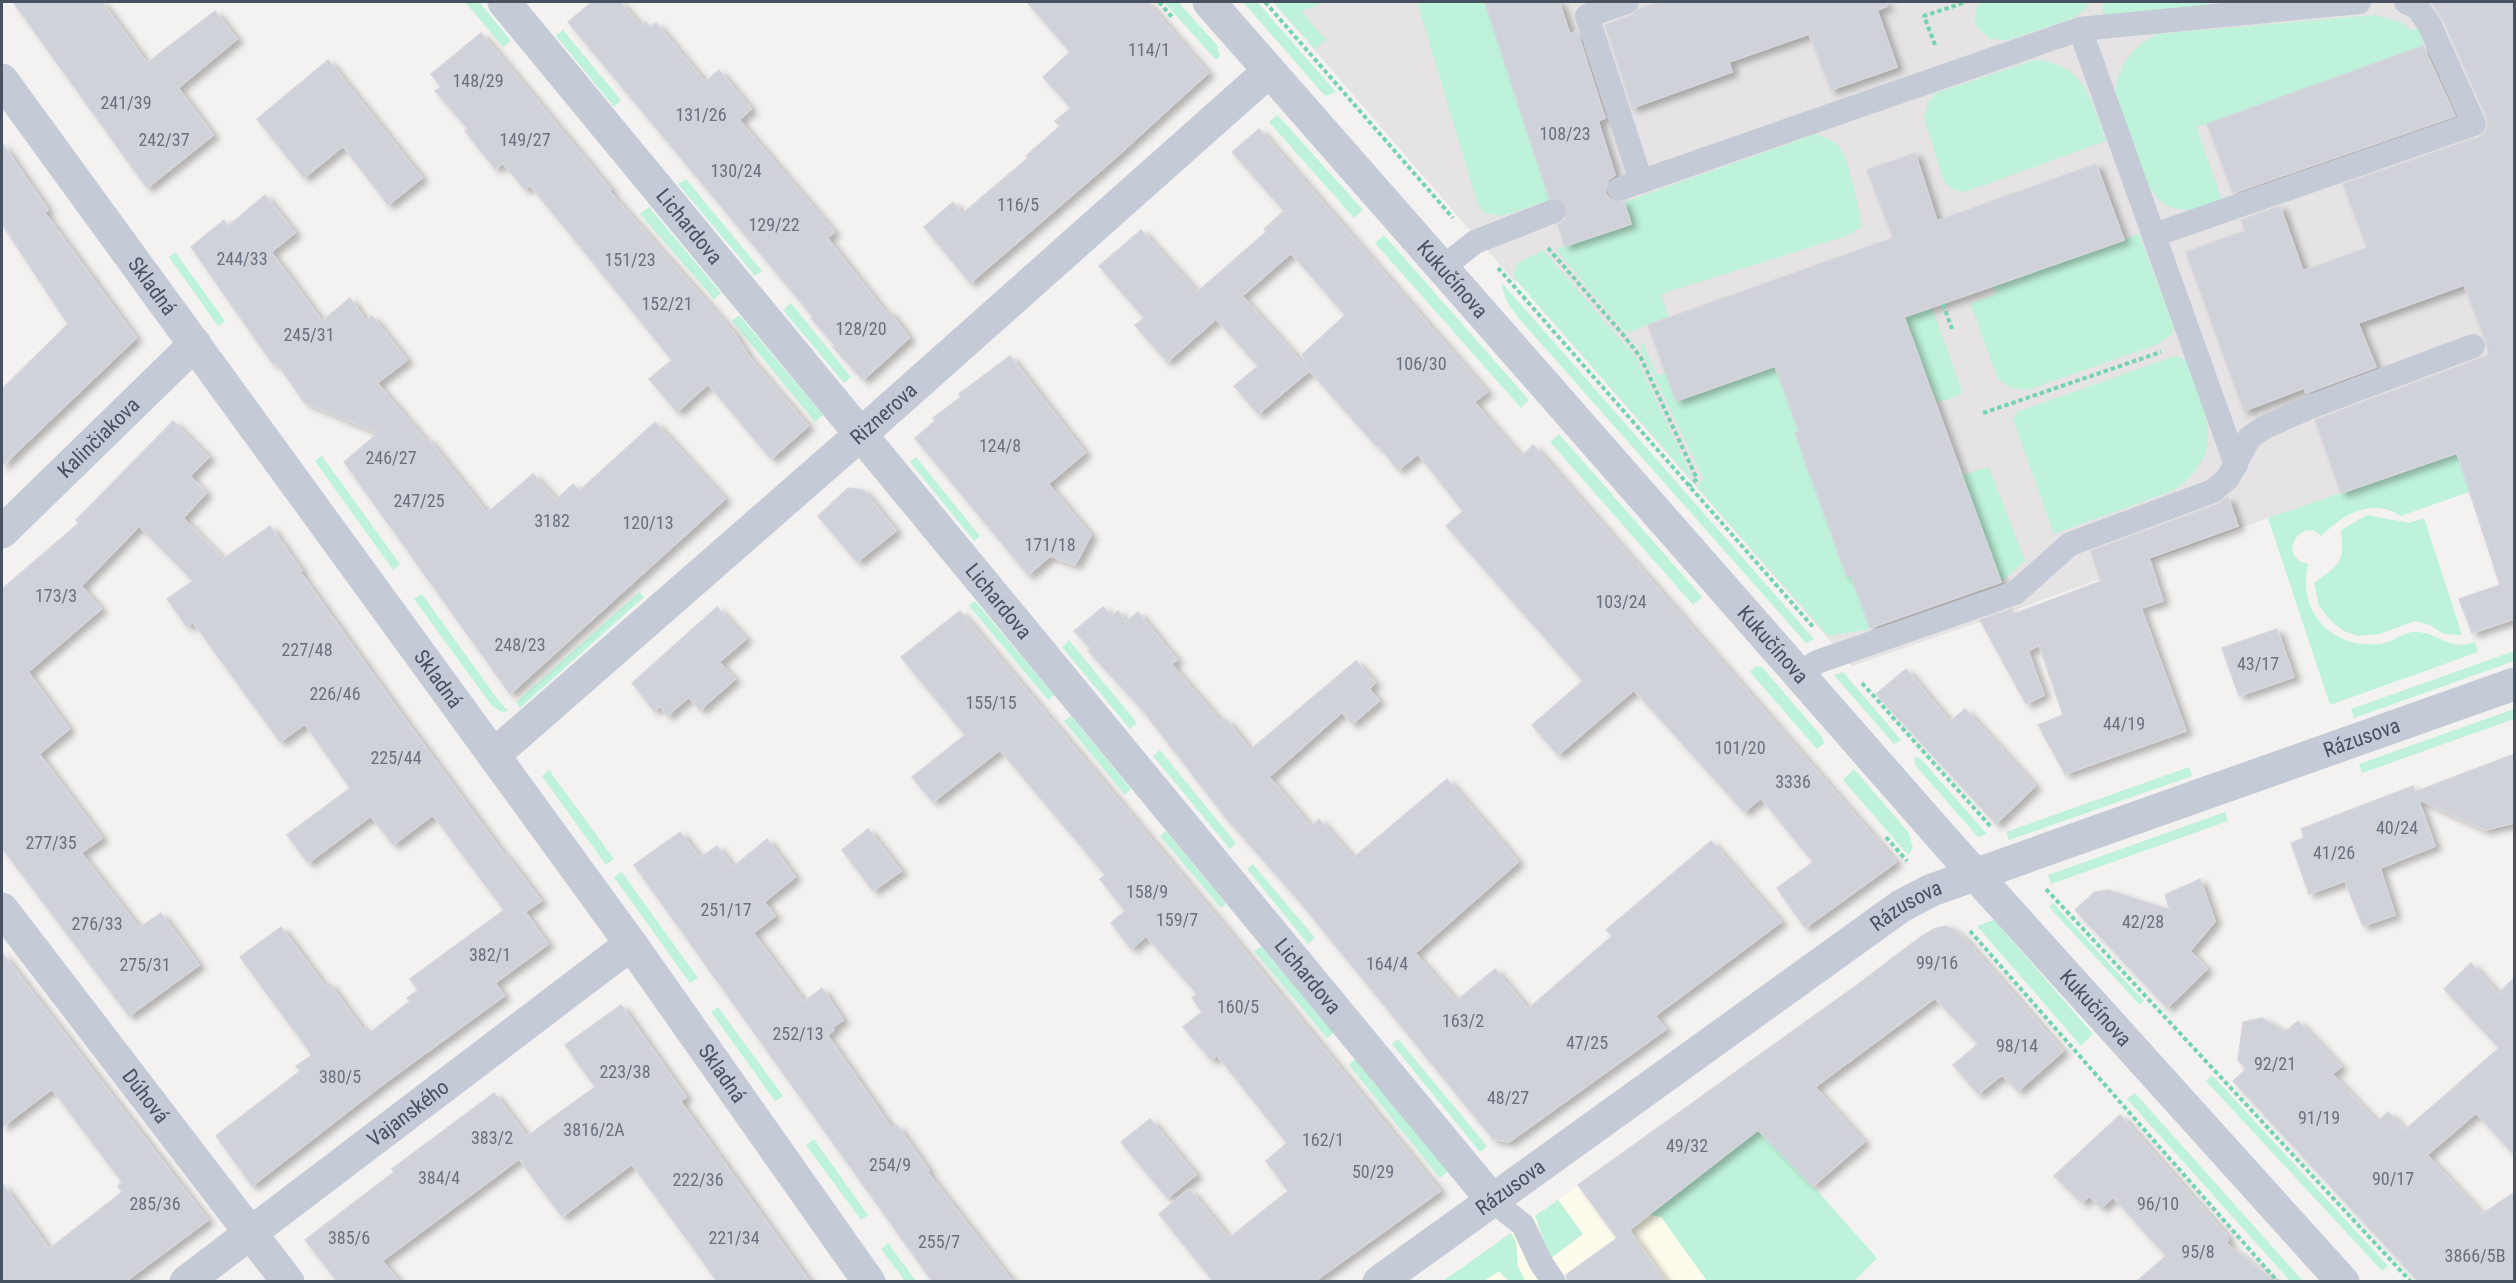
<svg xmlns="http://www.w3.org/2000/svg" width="2516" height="1283" font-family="'Roboto Condensed',sans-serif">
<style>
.commercial{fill:#fdfbeb}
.education{fill:#e5e3e3}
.green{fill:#bef2da}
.building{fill:#d0d2d9;stroke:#d5d6dd;stroke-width:1.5;filter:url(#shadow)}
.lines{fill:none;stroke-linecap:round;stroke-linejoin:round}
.path{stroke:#74d3b2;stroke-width:4;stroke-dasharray:4.5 3;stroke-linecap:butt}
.lane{stroke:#c4cbd6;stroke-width:24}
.street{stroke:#c4cbd6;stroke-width:33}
.labels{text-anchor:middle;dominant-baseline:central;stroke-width:4.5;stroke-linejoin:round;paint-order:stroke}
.number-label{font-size:18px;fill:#6a717e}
.street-label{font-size:21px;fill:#485160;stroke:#fff}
</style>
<defs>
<filter id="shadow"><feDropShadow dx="6" dy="4" stdDeviation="3" flood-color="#0004"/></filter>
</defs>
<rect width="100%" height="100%" fill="#f4f2f1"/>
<path class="commercial" d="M1614,1160L1730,1282H1443Z"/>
<path class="education" d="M1273,2H2506L2514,21V182L2489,192L2514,255V433L2268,518L2026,606L1852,666L1517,281L1513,280Z"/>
<g class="green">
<path d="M465,2H479L511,41L503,47Z"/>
<path d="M1164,2H1178L1217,45L1220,56L1216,60Z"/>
<path d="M1243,2H1257L1336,92L1325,96Z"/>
<path d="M1273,2H1326L1301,11L1326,40L1315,49Z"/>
<path d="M1417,2H1485L1550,200L1501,216L1485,213L1478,205Z"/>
<path d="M1986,2H2089L2087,8L2073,18L2009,40L1990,39C1976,28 1970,20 1979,4Z"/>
<path d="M2104,2H2212L2177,14L2104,16L2102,8Z"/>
<path d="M2376,15L2403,23L2410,31L2418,28L2424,43L2422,47L2207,124L2196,126L2222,201C2169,221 2154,206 2136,156C2130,137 2123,118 2116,99C2113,70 2133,45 2158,34Z"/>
<path d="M563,30L621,100L614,107L556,36Z"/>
<path d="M2035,60C2086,64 2091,101 2106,141L1968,191H1955L1944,182L1924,117L1928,103L1935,93Z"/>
<path d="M1277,115L1285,123L1363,210L1354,218L1269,122Z"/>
<path d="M1816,134C1824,137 1834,140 1840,148C1848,159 1861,213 1861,227L1849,235L1661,294L1668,317L1629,332L1622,329L1556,249L1630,224L1624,202Z"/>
<path d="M686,179L762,271L755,276L678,184Z"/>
<path d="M649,207L721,293L714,299L640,214Z"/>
<path d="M2139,234L2174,328L2171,335L2156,345L2027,390L2011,388L1998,379L1970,303L1996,294L1993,286Z"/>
<path d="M1384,235L1529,400L1521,408L1375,243Z"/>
<path d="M1543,250L1636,358L1690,473L1691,479L1517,281L1513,274L1518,263Z"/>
<path d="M175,252L225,321L218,326L169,257Z"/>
<path d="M1502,283L1814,639L1806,643L1523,323C1513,311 1502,299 1502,283Z"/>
<path d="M791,303L851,377L844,383L783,310Z"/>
<path d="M1932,308L1962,391L1960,395L1937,403L1924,370L1884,384L1868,330Z"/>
<path d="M739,315L823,415L815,422L732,321Z"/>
<path d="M1643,343L1657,375L1666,373L1676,401L1821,349L1799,431L1795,434L1846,576L1851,575L1870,629L1828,636L1696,486L1704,479L1640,348Z"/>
<path d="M2175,356L2186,360C2205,414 2229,449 2175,490L2054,534L2013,419L2019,411Z"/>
<path d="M2514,433V476L2401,516C2371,497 2343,515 2321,536C2302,515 2275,557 2308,564C2307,571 2305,579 2306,587C2309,625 2342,648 2379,644C2392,643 2406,630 2418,632C2442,634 2447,651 2475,642L2478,652L2330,705L2268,518Z"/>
<path d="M1559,434L1702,597L1693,605L1550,442Z"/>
<path d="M322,456L400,564L393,570L315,461Z"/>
<path d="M916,457L980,536L974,541L910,462Z"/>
<path d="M1989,467L2025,561L2001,582L1962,475Z"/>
<path d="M2367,515L2409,523L2424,518L2462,635L2444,634L2430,625L2415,621L2379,634L2358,636L2344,631L2332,622L2319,606L2314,583C2340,564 2345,563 2341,530Z"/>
<path d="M639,592L644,597L520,708L516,702Z"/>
<path d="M422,594L499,701L508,711L502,712L492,706L414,599Z"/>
<path d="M975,601L1054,695L1048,700L969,606Z"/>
<path d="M1069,640L1137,723L1130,729L1062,647Z"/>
<path d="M2514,651V661L2354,718L2351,709Z"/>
<path d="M1756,666L1762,667L1822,737L1824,743L1817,749L1750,672Z"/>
<path d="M1843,672L1901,740L1894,744L1834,675Z"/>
<path d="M2514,709V719L2362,773L2359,764Z"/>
<path d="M1071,716L1131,789L1125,795L1064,721Z"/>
<path d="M1160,750L1236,843L1230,849L1153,756Z"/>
<path d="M1918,757L1921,759L1987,834L1978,837L1915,765L1914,758Z"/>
<path d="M2189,767L2192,776L2009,840L2006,832Z"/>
<path d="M1854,769L1909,833L1913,848L1908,855L1843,780Z"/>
<path d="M549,770L614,859L606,865L542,776Z"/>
<path d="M2225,812L2228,821L2051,884L2048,875Z"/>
<path d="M1166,831L1226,904L1221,908L1160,836Z"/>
<path d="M1253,864L1315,938L1308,944L1247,869Z"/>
<path d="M622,872L698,978L690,983L614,877Z"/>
<path d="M2053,903L2144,1001L2140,1005L2049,907Z"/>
<path d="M1994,920L2093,1034L2081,1046L1977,926Z"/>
<path d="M1261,946L1334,1033L1327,1038L1254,951Z"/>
<path d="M718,1007L783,1096L775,1101L711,1012Z"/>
<path d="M1398,1039L1487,1146L1480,1152L1392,1044Z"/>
<path d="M1355,1059L1448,1171L1440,1178L1349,1065Z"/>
<path d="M2212,1075L2388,1266L2382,1271L2206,1081Z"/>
<path d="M2135,1093L2303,1281H2290L2127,1099Z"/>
<path d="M1758,1130L1813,1186L1877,1258L1854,1281H1707L1661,1217L1650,1215L1658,1206Z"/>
<path d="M814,1139L868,1215L861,1220L806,1145Z"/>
<path d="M1558,1200L1583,1234L1550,1259L1535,1216Z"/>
<path d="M1511,1233L1516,1242L1518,1266L1525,1281H1508L1499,1271L1484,1281H1443Z"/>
<path d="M888,1243L916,1281H905L881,1249Z"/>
</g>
<g class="building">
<path d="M13,2H102L147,63L215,11L237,39L178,88L213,135L147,188Z"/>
<path d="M592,2H620L641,26L646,22L651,28L656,23L705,82L719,70L751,109L739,120L834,232L827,238L886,313L889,311L909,338L863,380L833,347L835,346L811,318L813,317L568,22Z"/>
<path d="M1027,2H1147L1208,73L1114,159L970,283L924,227L953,202L962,214L1028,158L1026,156L1060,126L1055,121L1071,108L1043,77L1070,52Z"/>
<path d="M1485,2H1559L1570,34L1577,31L1605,118L1598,121L1615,175L1608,180L1605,193L1610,200L1624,202L1631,224L1565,246L1558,225L1565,219L1567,206L1562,200L1549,198Z"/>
<path d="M1660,2H1886L1887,6L1877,10L1897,67L1831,90L1809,34L1729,62L1732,72L1632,108L1605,25L1632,15L1639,9Z"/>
<path d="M2431,2H2514V619L2472,633L2459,599L2500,585L2457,453L2341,493L2315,420L2489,355L2486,342L2464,285L2358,323L2376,367L2306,393L2304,388L2244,411L2186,252L2245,231L2241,220L2280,206L2303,271L2367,248L2343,184L2479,137L2485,133L2488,126L2487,118L2442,18Z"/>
<path d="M481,33L611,190L609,191L734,333L749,357L808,426L771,459L708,384L677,412L649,379L672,360L530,185L525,190L503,163L495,169L465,131L468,129L435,91L441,87L431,74Z"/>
<path d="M2423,46L2455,116L2233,193L2207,124Z"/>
<path d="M328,60L422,178L388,205L343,146L304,178L257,119Z"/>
<path d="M1259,129L1487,392L1474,402L1495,427L1521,457L1533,445L1896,862L1805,928L1777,888L1813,862L1761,798L1744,812L1634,690L1558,755L1532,725L1583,681L1446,526L1463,511L1418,454L1398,470L1379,446L1377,447L1310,371L1302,355L1345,315L1291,253L1242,296L1309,371L1258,414L1234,386L1258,366L1216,319L1167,362L1135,325L1144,318L1099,266L1141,230L1197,292L1266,232L1264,229L1284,211L1232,152Z"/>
<path d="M2,143L48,210L44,212L136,338L2,466V389L68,324L2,224Z"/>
<path d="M1915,153L1937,221L2096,164L2124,240L1904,317L2001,582L1870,628L1851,575L1847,577L1795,433L1799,431L1775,366L1676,401L1648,325L1893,238L1867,170Z"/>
<path d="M265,195L295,233L271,252L322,321L350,298L366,321L372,316L407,360L377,383L426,441L428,439L487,513L533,474L556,500L573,484L579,491L655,422L725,499L510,694L344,462L378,433L304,402L276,362L273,364L263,350L191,247L224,220L228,226Z"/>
<path d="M1010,356L1085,453L1048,484L1091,535L1075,565L1050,556L1028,575L915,438L935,421L933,418L961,397L959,394Z"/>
<path d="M173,421L209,457L190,476L206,493L183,518L223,559L270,526L302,571L300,572L401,714L505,856L506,855L541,901L525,912L548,944L495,983L504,996L382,1085L252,1186L216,1136L300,1071L296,1066L312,1055L240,957L281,927L325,986L329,983L363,1030L367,1027L371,1032L410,1001L407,998L418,990L410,979L504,910L433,815L393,845L371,816L308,863L287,835L350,788L305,724L280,742L193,622L187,627L167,599L193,581L139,526L81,586L101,609L28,672L69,729L39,754L102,838L81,853L139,928L161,913L199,965L129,1016L2,848V589L79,523L76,520Z"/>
<path d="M848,488L863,490L896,531L857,562L818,516Z"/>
<path d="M2228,497L2238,526L2149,558L2163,601L2141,608L2186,731L2065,774L2038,725L2063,715L2039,645L2028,651L2044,695L2026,704L1980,620L2012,609L2014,614L2101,581L2091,551L2218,504Z"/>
<path d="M717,607L746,639L719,662L735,679L700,710L689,697L667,716L660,706L654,711L632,683Z"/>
<path d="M1103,607L1111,616L1118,611L1126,622L1138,612L1177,660L1171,664L1222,723L1226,719L1250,750L1356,661L1375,683L1369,689L1379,701L1352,724L1342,712L1269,777L1311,827L1319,819L1353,858L1447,779L1498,838L1518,862L1415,953L1456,1001L1495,969L1528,1009L1612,936L1606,930L1711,841L1781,922L1655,1016L1666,1029L1509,1142L1493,1139L1300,902L1226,818L1144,712L1088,651L1091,649L1074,631Z"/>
<path d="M960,611L1229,932L1440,1191L1315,1281H1213L1159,1214L1189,1189L1229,1238L1288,1191L1266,1161L1287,1143L1217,1055L1211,1060L1183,1027L1202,1012L1192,998L1197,994L1146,936L1131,949L1111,923L1125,911L1100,879L1105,875L1000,750L933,802L912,777L965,735L901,657Z"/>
<path d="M2277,629L2294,677L2239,696L2222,648Z"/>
<path d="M1906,669L1950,722L1965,709L2035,786L1996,824L1876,694Z"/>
<path d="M2514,754V823L2485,830L2418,799L2435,846L2380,868L2395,915L2363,926L2345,881L2309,894L2291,843L2304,838L2301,829L2413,786L2415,792Z"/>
<path d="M868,829L901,871L873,891L842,850Z"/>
<path d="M680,832L700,858L717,846L733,867L767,839L795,877L764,902L775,916L753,933L804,1002L822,988L843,1020L832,1028L834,1030L827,1035L892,1129L897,1125L929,1171L927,1172L1012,1281H932L634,865Z"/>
<path d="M2200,879L2215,921L2190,951L2207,969L2167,1008L2075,910L2095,892L2108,890L2170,910L2165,895Z"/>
<path d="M1945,926L1953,929L1963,937L2063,1051L2018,1091L2002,1075L1978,1094L1953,1065L1978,1044L1935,998L1815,1087L1864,1142L1813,1186L1758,1130L1629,1230L1665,1281H1568L1566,1275L1617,1238L1578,1185L1857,985L1919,938L1934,929Z"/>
<path d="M2,953L208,1220L126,1281H2V1183L49,1249L122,1192L118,1186L122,1182L52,1089L2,1127Z"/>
<path d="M2471,963L2498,994L2514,978V1155L2476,1113L2427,1155L2482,1214L2514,1193V1281H2418L2233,1081L2246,1069L2238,1060L2243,1022L2262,1018L2285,1032L2298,1021L2341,1067L2332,1074L2377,1122L2388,1112L2405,1130L2499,1048L2444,989Z"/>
<path d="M621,1005L686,1097L680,1101L809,1281H717L632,1164L562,1217L519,1159L382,1261L399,1281H337L305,1240L394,1172L392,1169L494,1093L527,1136L595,1087L565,1045Z"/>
<path d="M2120,1115L2228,1237L2227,1244L2275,1281H2137L2166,1256L2113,1197L2101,1208L2089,1196L2082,1203L2054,1176Z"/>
<path d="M1150,1119L1196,1175L1167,1198L1121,1142Z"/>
</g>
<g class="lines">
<g class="path">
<path d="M1159,2L1172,17"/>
<path d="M1265,2L1453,218"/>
<path d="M1935,45L1924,16L1966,2"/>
<path d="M1548,248L1625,337L1641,358L1697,479L1689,486"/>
<path d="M1498,268L1814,628"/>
<path d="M1943,304L1952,329"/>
<path d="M1983,413L2161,352"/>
<path d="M1862,683L1991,827"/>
<path d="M1886,837L1907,861"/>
<path d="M2046,889L2411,1282"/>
<path d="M1970,931L2278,1282"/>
</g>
<g class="lane">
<path d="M1627,2L1587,16L1641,181"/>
<path d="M2080,29L2236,465"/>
<path d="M1619,189L2080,29L2359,2"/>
<path d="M2154,235L2474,124L2429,24L2418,8L2406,2"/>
<path d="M1442,268L1475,242L1554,211"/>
<path d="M1799,674L1817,662L2015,593L2070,544L2213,491L2228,478L2249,438L2263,428L2310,407L2473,346"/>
<path d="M1493,1201L1523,1225L1541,1263L1554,1282"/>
</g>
<g class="street">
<path id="s1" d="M504,2L1493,1201"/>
<path id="s2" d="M1209,2L1953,850L2343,1282"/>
<path id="s3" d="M2,80L631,944L869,1282"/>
<path id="s4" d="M2,532L195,344"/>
<path id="s5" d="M494,755L861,434L1269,71"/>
<path id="s6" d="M2,909L288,1282"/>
<path id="s7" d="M186,1282L631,944"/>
<path id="s8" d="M1379,1282L1901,906L1932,890L2514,684"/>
</g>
</g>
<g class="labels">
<g class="number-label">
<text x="1149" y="49">114/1</text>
<text x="478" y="80">148/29</text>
<text x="126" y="102">241/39</text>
<text x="701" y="114">131/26</text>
<text x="1565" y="133">108/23</text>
<text x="164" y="139">242/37</text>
<text x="525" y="139">149/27</text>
<text x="736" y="170">130/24</text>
<text x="1018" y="204">116/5</text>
<text x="774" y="224">129/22</text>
<text x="242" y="258">244/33</text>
<text x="630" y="259">151/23</text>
<text x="667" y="303">152/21</text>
<text x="861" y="328">128/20</text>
<text x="309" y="334">245/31</text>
<text x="1421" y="363">106/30</text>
<text x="1000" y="445">124/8</text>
<text x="391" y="457">246/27</text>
<text x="419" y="500">247/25</text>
<text x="552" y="520">3182</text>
<text x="648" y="522">120/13</text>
<text x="1050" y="544">171/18</text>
<text x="56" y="595">173/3</text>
<text x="1621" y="601">103/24</text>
<text x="520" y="644">248/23</text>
<text x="307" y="649">227/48</text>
<text x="2258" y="663">43/17</text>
<text x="335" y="693">226/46</text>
<text x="991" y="702">155/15</text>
<text x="2124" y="723">44/19</text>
<text x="1740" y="747">101/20</text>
<text x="396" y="757">225/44</text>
<text x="1793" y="781">3336</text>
<text x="2397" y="827">40/24</text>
<text x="51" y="842">277/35</text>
<text x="2334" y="852">41/26</text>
<text x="1147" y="891">158/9</text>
<text x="726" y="909">251/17</text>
<text x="1177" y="919">159/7</text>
<text x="2143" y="921">42/28</text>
<text x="97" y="923">276/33</text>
<text x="490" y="954">382/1</text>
<text x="1937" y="962">99/16</text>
<text x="1387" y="963">164/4</text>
<text x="145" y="964">275/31</text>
<text x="1238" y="1006">160/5</text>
<text x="1463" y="1020">163/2</text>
<text x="798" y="1033">252/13</text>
<text x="1587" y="1042">47/25</text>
<text x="2017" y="1045">98/14</text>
<text x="2275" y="1063">92/21</text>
<text x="625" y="1071">223/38</text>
<text x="340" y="1076">380/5</text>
<text x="1508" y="1097">48/27</text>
<text x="2319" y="1117">91/19</text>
<text x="594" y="1129">3816/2A</text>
<text x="492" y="1137">383/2</text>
<text x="1323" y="1139">162/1</text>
<text x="1687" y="1145">49/32</text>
<text x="890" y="1164">254/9</text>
<text x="1373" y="1171">50/29</text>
<text x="439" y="1177">384/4</text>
<text x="2393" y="1178">90/17</text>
<text x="698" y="1179">222/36</text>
<text x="155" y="1203">285/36</text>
<text x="2158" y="1203">96/10</text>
<text x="349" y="1237">385/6</text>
<text x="734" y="1237">221/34</text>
<text x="939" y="1241">255/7</text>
<text x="2198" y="1251">95/8</text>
<text x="2475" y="1255">3866/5B</text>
</g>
<g class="street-label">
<text stroke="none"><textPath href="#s1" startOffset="291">Lichardova</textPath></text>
<text stroke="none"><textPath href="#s2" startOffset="369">Kukučínova</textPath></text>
<text stroke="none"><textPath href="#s3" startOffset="255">Skladná</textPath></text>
<text stroke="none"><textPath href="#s5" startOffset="518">Riznerova</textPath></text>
<text stroke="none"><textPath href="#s4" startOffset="135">Kalinčiakova</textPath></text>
<text stroke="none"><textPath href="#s1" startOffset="777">Lichardova</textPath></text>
<text stroke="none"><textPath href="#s2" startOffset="855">Kukučínova</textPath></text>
<text stroke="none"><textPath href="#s3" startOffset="741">Skladná</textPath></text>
<text stroke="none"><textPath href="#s8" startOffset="1134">Rázusova</textPath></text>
<text stroke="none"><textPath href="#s8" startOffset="648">Rázusova</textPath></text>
<text stroke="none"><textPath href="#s1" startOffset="1263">Lichardova</textPath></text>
<text stroke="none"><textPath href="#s2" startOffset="1341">Kukučínova</textPath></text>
<text stroke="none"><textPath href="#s3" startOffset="1227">Skladná</textPath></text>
<text stroke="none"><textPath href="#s6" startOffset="236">Dúhová</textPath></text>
<text stroke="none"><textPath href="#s7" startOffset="279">Vajanského</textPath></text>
<text stroke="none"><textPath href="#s8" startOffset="162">Rázusova</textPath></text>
</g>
</g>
<rect width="2516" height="1283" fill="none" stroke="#485160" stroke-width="6"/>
</svg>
